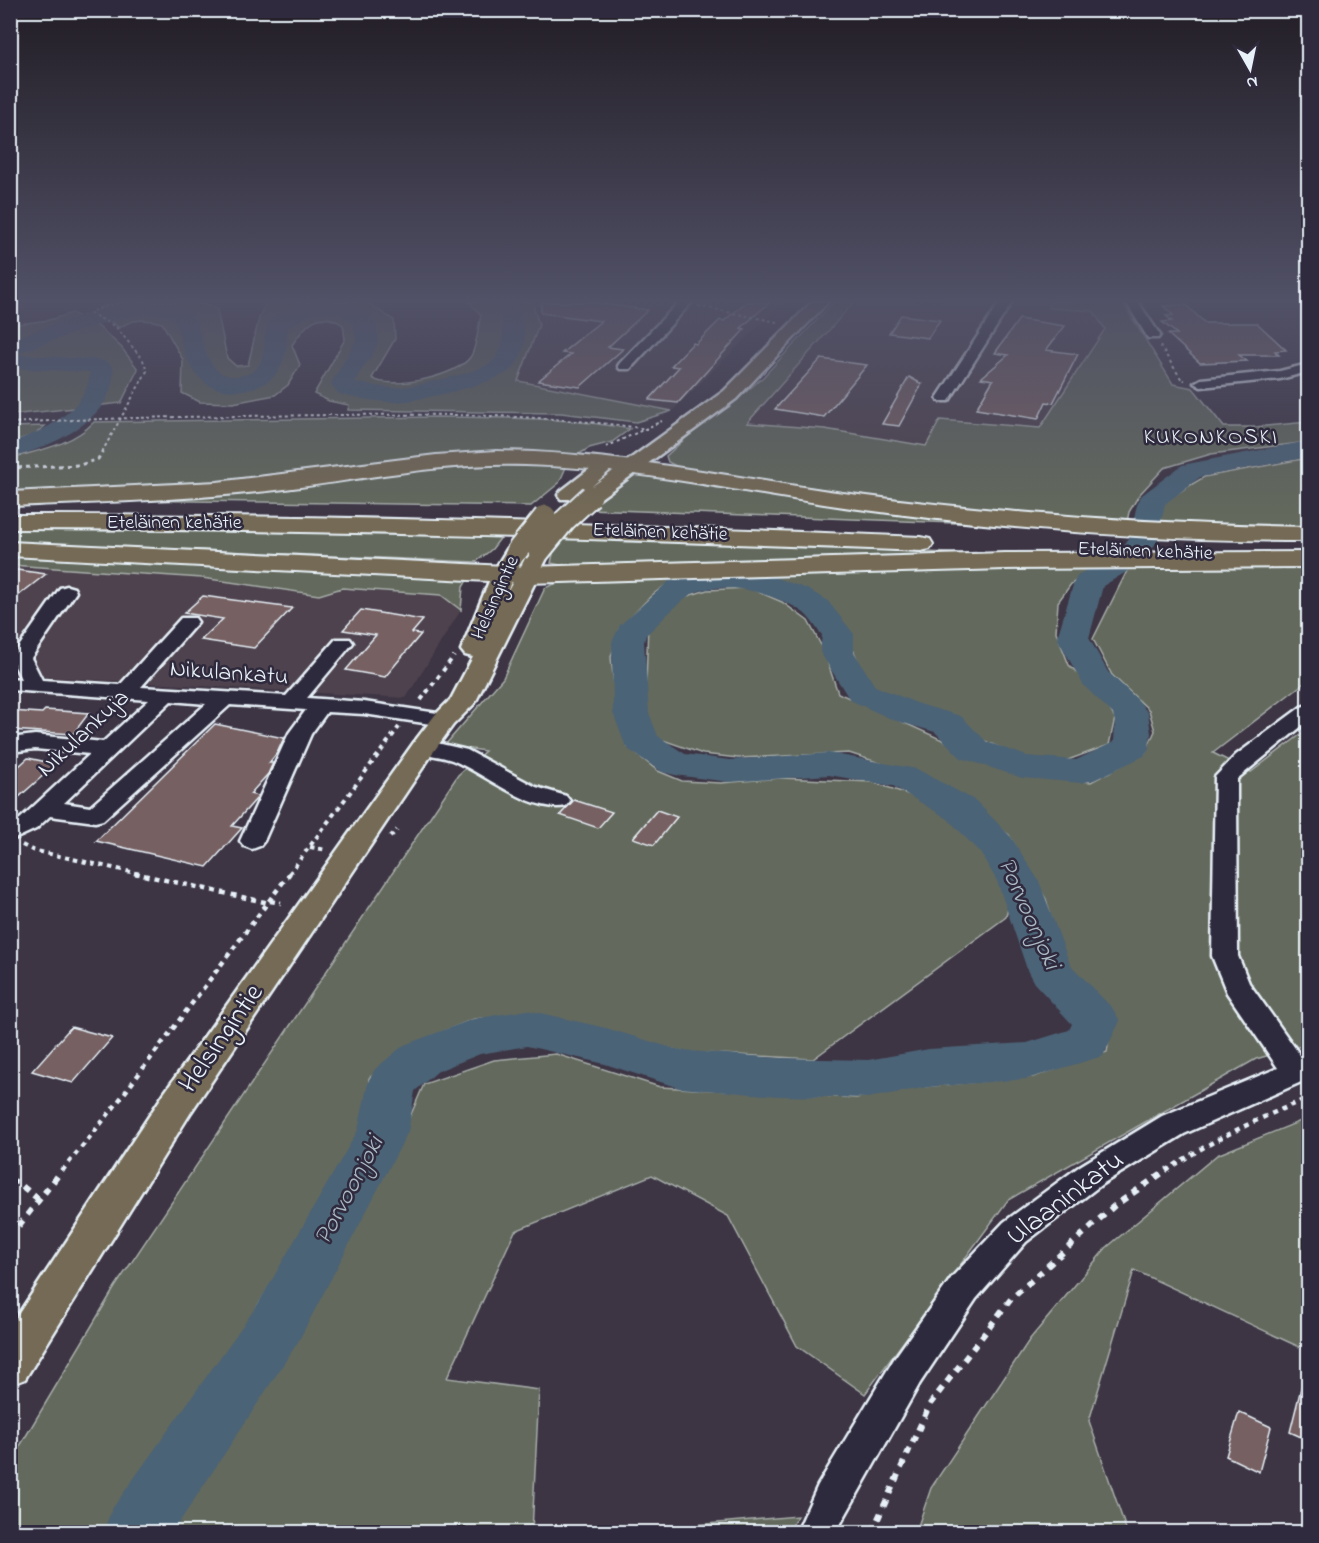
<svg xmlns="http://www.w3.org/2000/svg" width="1319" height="1543" font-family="'Indie Flower',sans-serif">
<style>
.built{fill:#4e424d}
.green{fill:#64695b;stroke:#a6adaa;stroke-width:1.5}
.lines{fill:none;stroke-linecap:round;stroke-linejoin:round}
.river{fill:#4c6377;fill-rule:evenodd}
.building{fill:#766162;stroke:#e8f1f8;stroke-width:1.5}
.minor-casing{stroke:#e8f1f8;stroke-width:5}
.major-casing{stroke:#e8f1f8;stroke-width:5}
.highway-casing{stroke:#e8f1f8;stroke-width:4}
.path-far4{stroke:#e8f1f8;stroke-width:2;stroke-dasharray:3 3;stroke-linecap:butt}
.path-far3{stroke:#e8f1f8;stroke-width:3;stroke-dasharray:4 4;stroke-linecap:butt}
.path-far2{stroke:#e8f1f8;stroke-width:4;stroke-dasharray:4.5 4.5;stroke-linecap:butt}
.path-far1{stroke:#e8f1f8;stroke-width:4.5;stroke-dasharray:5 5;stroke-linecap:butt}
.path{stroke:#e8f1f8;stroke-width:6;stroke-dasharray:7 7;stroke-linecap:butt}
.minor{fill:#2f2a3d;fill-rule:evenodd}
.major{fill:#746b55;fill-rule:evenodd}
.highway{fill:#746b55;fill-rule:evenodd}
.major-bridge-casing{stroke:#e8f1f8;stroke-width:25;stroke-linecap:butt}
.major-bridge{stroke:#746b55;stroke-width:21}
.labels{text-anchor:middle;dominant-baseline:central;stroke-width:5;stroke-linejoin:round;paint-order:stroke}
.far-street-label{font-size:20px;fill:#e8f1f8;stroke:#2f2a3d}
.far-neighbourhood-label{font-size:22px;letter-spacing:1.5px;fill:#e8f1f8;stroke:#2f2a3d}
.street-label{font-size:24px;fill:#e8f1f8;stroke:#2f2a3d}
.water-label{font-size:26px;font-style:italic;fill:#aab8c4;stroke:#2f2a3d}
.near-street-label{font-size:28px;fill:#e8f1f8;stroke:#2f2a3d}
</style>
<rect width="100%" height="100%" fill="#3d3544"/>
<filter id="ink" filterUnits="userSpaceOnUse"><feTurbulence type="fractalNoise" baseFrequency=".0167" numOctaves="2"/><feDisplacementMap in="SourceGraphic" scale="12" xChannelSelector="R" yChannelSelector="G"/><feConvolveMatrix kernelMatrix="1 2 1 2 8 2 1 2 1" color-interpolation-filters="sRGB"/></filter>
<g filter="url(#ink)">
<g class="built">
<path d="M532,302H783L672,411L518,381L539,325Z"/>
<path d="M854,302H1050L1048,308L1093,311L1105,329L1040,428L940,420L927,446L825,429L747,423Z"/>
<path d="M10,565L441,595L461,610L406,698L11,675Z"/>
</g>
<g class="green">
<path d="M106,302H195L217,309L227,358L236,366L248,365L259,318L266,302H366L394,320L395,339L372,378C390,391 459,376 471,356C477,345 478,327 481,315L469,302H532L539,325L518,381L672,411L636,422L561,413L348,410L349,405L329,401L314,394L345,339L343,325C318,308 306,325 292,345L300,365L288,385L275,395L233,403L200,402L182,393L183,360L162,323C149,319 131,318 120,328L97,312Z"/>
<path d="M834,302H854L747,423L825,429L926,446L940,420L1040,428L1105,329L1093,311L1048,308L1050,302H1122L1173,384L1193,388L1224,427H1255L1308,422V442L1211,454L1164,468L1139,495L1129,512L1127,522L923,504L680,468L668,462L666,456L697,428L729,407L763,377Z"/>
<path d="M72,313L98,326L121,347L138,369L121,403L11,415V325L49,320Z"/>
<path d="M438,417C502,418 567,417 630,429L612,442L589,448L576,456L520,451L439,456L205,485L11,494V458C40,450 72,445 94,422Z"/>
<path d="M45,426L34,435L11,442V427Z"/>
<path d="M1308,458V527L1157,523L1164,501L1204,477Z"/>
<path d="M477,462L567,465L559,483L531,506L119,500Z"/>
<path d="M631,473L982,521L980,524L589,509L607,491Z"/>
<path d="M11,530L481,534L502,536L492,549L476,562L11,542Z"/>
<path d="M561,536L972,554L973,558L565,566L551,563L555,545Z"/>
<path d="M11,555L469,577L463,587L461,610L441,595L342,588L319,595L202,578L11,565Z"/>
<path d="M1016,567L1095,569L1071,584L1058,602L1056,632L1069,665L1102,696L1115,718L1109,745L1065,761L1023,758L976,737L955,717L880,694L867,681L840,620L807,594L768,578L736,575Z"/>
<path d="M1129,567H1308V680L1213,753L1251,772L1308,729V1044L1256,1059L1008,1200L865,1394L797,1346L728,1216L652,1175L515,1231L447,1378L539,1390L532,1532H167L303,1328L406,1126L424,1084L494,1060L556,1054L660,1087L856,1098L922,1087L1033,1077L1107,1052L1113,1015L1065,964L1046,899L1009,835L939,782L849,753L738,758L703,754L657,738L645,715L648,623L678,599L707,590L749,588L782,602L808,621L823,649L838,693L1020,775L1091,782L1145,753L1155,731L1149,710L1112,675L1093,639Z"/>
<path d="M677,577L652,595L619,629L611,657L616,705L628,747L658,771L682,781L721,783L781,778L872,782L922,799L970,832L1011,895L1006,917L813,1059L684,1052L531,1014L474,1019L407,1046L369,1078L366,1128L120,1532H11V1461L115,1287L458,775L485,751L445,745L503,678L545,588C576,572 641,578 677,577Z"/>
<path d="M1308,1118V1351L1134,1270L1089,1421L1127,1532H916L931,1488L1030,1339L1106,1248L1217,1155Z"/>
<path d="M797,1516L789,1532H642L673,1527Z"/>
</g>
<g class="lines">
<g class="river">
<path d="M166,302C176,303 185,306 191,313C206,332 202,378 236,376C244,376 251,374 257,368C268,354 261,333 270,319C282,313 295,305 309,303C334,299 379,303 378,338C378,355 359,367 355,383C367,384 380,387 392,388C409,388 485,372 494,360C508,343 503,321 496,302H516C525,323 530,349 513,368C499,383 416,402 394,402C376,402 355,398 339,394L331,384L356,340L353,324L335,312L314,314L288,327C287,342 287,358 278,371C265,392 222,398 203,381C184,364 183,342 174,320C147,299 46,345 15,354L101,360C111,363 114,365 113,376C112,420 47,449 10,458V442C43,433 88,409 90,372L10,368V341C58,320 114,302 166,302Z"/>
<path d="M1308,441V457L1200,477L1165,504L1157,542L1141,563L1103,586L1089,638L1108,672L1138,700L1148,713L1151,733L1149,748L1144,756L1094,780L1081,783L1022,778L961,758L935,732L893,720L850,700L820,652L822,635C816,628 811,619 804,613C780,594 718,578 690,595C675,605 660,623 646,635L644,642L649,713L658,736L685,754L729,760L829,753L917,769L976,801L1011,837L1039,881L1070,964L1113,1009L1120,1021L1103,1056L1027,1079L929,1087L868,1098L778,1096L679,1088L605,1064L527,1046L480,1054L438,1071L415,1091L408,1132L298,1342L173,1532H103L112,1509L258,1304L358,1130L368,1082L375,1069L404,1045L473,1019L527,1010L606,1028L679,1050L778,1058L868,1060L929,1049L1027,1043L1069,1030L1072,1024L1034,983L1028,972L997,881L981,854L948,819L893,786L829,775L729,782L675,775L662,772L629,750L624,742L613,713L612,642L620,625L669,581L720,570L766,574L807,589L827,600L854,634V652L875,686L919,704L961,716L987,742L1027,756L1076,760L1114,742L1115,722L1113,714L1084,686L1057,638L1074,582L1078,575C1093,566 1120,557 1128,540C1135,526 1133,508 1142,495L1182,465Z"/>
</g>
</g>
<g class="building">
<path d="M541,302H587L648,310L608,347L623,349L580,387L538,381L571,354L562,353L601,321L541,313Z"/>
<path d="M746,302H770L741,328L745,329L678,403L649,400L679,367L671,366L693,343L696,344L720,320L724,321Z"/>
<path d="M1186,305L1205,323H1257L1286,350L1275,351L1279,355H1239L1247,361L1200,363L1168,334H1177L1162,322L1172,321L1166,316L1173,315L1163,306Z"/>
<path d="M901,315L940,320L928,338L889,333Z"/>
<path d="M1019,319L1065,326L1046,350L1078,354L1053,403L1046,402L1038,419L976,409L993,380L981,378L1008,355L995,353Z"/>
<path d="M821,359L867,365L824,417L775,409Z"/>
<path d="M909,377L922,384L899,426L882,424Z"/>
<path d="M10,569L46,574L10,602Z"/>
<path d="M203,596L292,608L254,648L201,640L223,619L184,613Z"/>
<path d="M361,610L423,620L412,633L421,634L385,677L346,670L376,635L343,630Z"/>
<path d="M45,710L89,713L73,734L10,730V711L42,713Z"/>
<path d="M215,724L284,738L277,753L269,763H273L268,774L250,794L258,796L257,798L232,826L242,828L207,867L96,841Z"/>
<path d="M28,758L56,764L10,805V774Z"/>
<path d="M574,800L612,812L598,828L560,815Z"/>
<path d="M657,810L677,817L654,845L633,838Z"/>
<path d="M71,1027L112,1038L73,1083L32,1071Z"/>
<path d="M1302,1384H1308V1440L1290,1432Z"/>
<path d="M1239,1412L1271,1427L1259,1472L1226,1456Z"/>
</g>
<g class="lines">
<g class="minor-casing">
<g id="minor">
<path d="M679,302H692L630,369H620L618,366L620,363Z"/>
<path d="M1000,302H1012L949,401H939L937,398Z"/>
<path d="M1126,302H1138L1160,335L1158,338H1148Z"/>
<path d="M1308,364V372L1280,379L1201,387L1194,383L1201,379L1280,371Z"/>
<path d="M67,586L74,588L76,592L31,658L42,680L120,685L181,618H195L198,622L141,687L286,696L336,639H350L353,643L307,698L364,702L444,714L452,715L455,720L452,725L444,726L364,714L327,712L311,734L264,841L260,846L252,849L244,846L240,841L289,733L306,710L230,705L103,820L95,822L50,816L36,829L10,841V824L20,819L90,754L35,749L10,752V738L35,735L103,742L149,700L10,690V678L21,679L11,658L60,588ZM171,701L206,704L90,807L64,803Z"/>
<path d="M1308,705V721L1237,779V795L1238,956L1249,983L1302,1058L1308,1056V1079L1184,1134L1102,1184L1026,1242L976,1299L920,1383L836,1532H797L818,1485L894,1359L952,1277L1004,1222L1080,1166L1162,1116L1278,1068L1227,993L1212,956L1215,777L1236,755L1301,707Z"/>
<path d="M424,740L467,750L536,787L566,796L570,801L566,806C533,814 482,772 452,760C441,756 428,755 416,752L413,747L416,742Z"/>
</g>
</g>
<g class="major-casing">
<g id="major">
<path d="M812,302H828L736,399L598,500H584L581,496L583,493L575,499H561L558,495L561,491L596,464H610L613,468L591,487L724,391Z"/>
<path d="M517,545L525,546L528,551L514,574L506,595L531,547L539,546L547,547L550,552L475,703L453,725L434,751L191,1112L25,1379L10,1385V1327L165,1092L415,741L435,715L451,699L473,657L465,655L461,650L492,574L509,546Z"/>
</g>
</g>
<g class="highway-casing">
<g id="highway">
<path d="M496,451C616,452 733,478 851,494C1003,514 1155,524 1308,527V541C1156,541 1002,529 851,508C743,493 636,468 526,465C445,462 365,479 285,489C194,500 102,502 10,506V492L217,482L436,455Z"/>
<path d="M10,515C314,514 618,524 921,537L930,539L933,544L930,549L921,551C618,539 314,529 10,529Z"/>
<path d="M10,542L527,567L1005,553L1308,552V567L1005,569L527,583L10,556Z"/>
</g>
</g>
<g class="path-far4">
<path d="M698,306L777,322"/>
<path d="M1160,346L1182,380H1185"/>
<path d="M10,423C119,417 228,416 338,415C442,414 544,414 647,429"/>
<path d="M606,447L662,421"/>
<path d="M102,452L147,371L143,360L116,327L90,313L96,309L123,302"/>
</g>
<path class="path-far3" d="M10,468L80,465L98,459L103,450"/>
<g class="path-far2">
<path d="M421,700L454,656"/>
<path d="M390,837L397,830"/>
<path d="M22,845L32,850L140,874"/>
<path d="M310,847L327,850"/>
<path d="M289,874L399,727"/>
</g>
<g class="path-far1">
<path d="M134,873L269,903"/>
<path d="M270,901L281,903"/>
<path d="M62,1171L111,1111L290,873"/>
<path d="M1166,1171C1209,1141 1260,1118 1308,1098"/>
</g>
<g class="path">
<path d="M10,1181L17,1182L38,1199"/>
<path d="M10,1237L63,1169"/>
<path d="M872,1532L930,1404L1011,1299L1114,1206L1168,1169"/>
</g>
<use href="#minor" class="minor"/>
<use href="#major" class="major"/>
<use href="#highway" class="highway"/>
<g class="major-bridge-casing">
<g id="major-bridge">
<path d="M517,551L545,516"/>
<path d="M539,552L565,520L591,496"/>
</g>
</g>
<use href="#major-bridge" class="major-bridge"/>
</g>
</g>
<linearGradient id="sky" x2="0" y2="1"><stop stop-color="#221d25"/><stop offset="0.58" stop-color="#515167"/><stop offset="1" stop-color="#515167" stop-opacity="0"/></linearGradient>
<rect width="1319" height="518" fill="url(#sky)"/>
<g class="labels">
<g class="far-street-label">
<text x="174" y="523">Eteläinen kehätie</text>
<text transform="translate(660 533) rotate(2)">Eteläinen kehätie</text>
<text transform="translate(1145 552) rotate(2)">Eteläinen kehätie</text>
<text transform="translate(496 598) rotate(-66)">Helsingintie</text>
</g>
<g class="far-neighbourhood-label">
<text x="1211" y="438">KUKONKOSKI</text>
</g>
<g class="street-label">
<text transform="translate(229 674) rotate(4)">Nikulankatu</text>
<text transform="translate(84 734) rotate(-43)">Nikulankuja</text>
</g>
<g class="water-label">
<text transform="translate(1028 914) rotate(66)">Porvoonjoki</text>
<text transform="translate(350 1191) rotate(-62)">Porvoonjoki</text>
</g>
<g class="near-street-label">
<text transform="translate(222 1039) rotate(-55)">Helsingintie</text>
<text transform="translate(1066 1199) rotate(-37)">Ulaaninkatu</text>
</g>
</g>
<rect width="1319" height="1543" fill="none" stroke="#2f2a3d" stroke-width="36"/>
<rect x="18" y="18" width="1283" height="1507" fill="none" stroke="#e8f1f8" stroke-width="2" filter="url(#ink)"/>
<g transform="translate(1250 69) rotate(171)" stroke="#2f2a3d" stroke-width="4.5" paint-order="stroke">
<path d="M0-4.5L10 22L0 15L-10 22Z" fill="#e8f1f8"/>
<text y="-9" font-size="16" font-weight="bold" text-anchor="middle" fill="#e8f1f8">N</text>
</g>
</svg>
